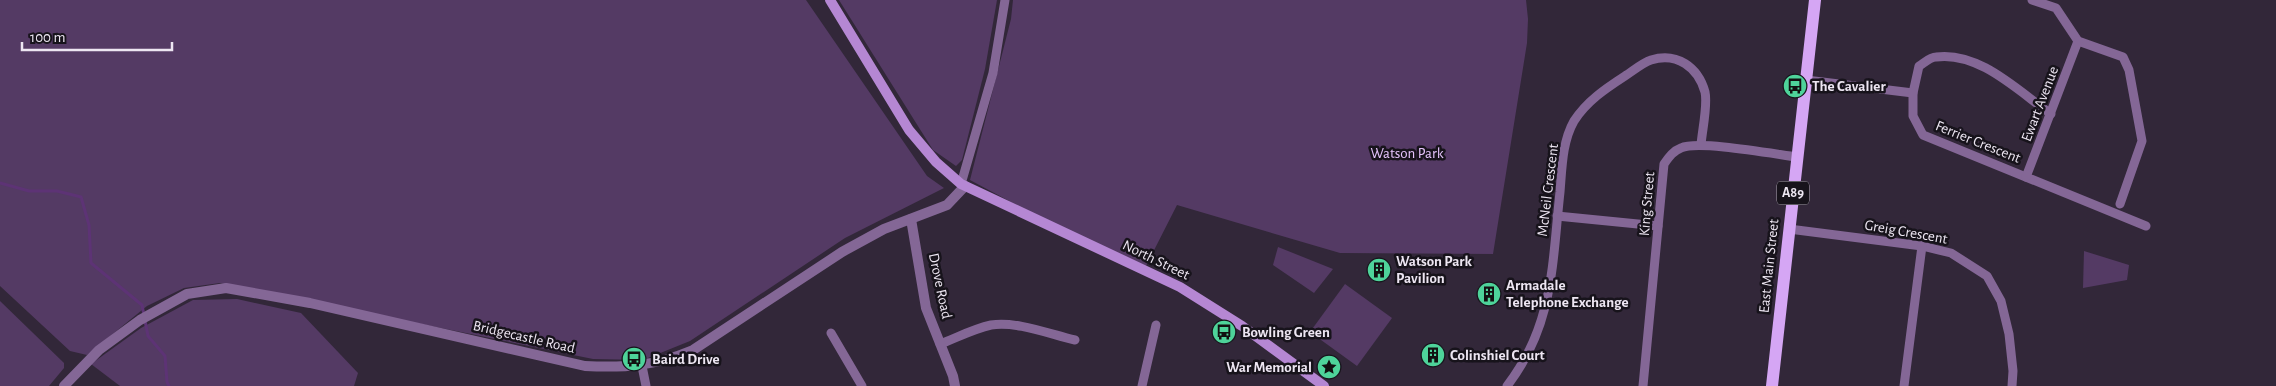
<svg xmlns="http://www.w3.org/2000/svg" width="2276" height="386" font-family="'Alegreya Sans',sans-serif">
<style>
.green{fill:#543a64}
.lines{fill:none;stroke-linecap:round;stroke-linejoin:round}
.stream{stroke:#5d3375;stroke-width:3}
.minor{stroke:#846796;stroke-width:9}
.tertiary{stroke:#846796;stroke-width:10}
.secondary{stroke:#b587d3;stroke-width:10}
.primary{stroke:#d5a6f4;stroke-width:12}
.labels{text-anchor:middle;dominant-baseline:central;stroke-width:5;stroke-linejoin:round;paint-order:stroke}
.shield{fill:#17131b;stroke:#ada7b2;stroke-width:1}
.shield-label{font-size:14px;font-weight:bold;fill:#ede6f2}
.poi-label{font-size:15px;font-weight:bold;fill:#ede6f2;stroke:#17131b;text-anchor:start}
.street-label{font-size:15px;fill:#ede6f2;stroke:#17131b}
.park-label{font-size:15px;fill:#e6c4fd;stroke:#17131b}
</style>
<rect width="100%" height="100%" fill="#322739"/>
<g class="green">
<path d="M0,0H806L927,176L944,188L845,238L690,341L643,360L593,359L220,283L184,288L147,306L87,355L70,351L0,286Z"/>
<path d="M839,0H997L985,69L962,160L956,166L933,150Z"/>
<path d="M1013,0H1526L1528,19L1527,43L1493,254L1340,253L1177,205L1146,266L1037,216L970,180L1011,19Z"/>
<path d="M1278,247L1333,269L1314,293L1273,265Z"/>
<path d="M2084,251L2129,265L2127,280L2083,288Z"/>
<path d="M1345,284L1392,318L1357,366L1310,332Z"/>
<path d="M237,299L301,313L358,373L354,386H120L91,364L141,328L193,300Z"/>
<path d="M0,301L64,363V368L49,386H0Z"/>
</g>
<g class="lines">
<path class="stream" d="M0,183L29,191H57L81,197L89,225L91,263L142,305L148,336L165,356L167,382L169,386"/>
<g class="minor">
<path d="M2032,0L2056,8L2078,41L2123,57L2129,70L2142,141L2120,204"/>
<path d="M1806,80L1913,93"/>
<path d="M2051,114C2018,91 1979,51 1936,57C1930,57 1924,63 1919,66L1913,93V116L1923,135L2146,226"/>
<path d="M2026,177L2078,41"/>
<path d="M961,184L993,73L1005,0"/>
<path d="M1557,216L1658,226"/>
<path d="M1789,229L1922,246L1951,253L1987,276L2001,301L2009,334L2013,371L2012,386"/>
<path d="M831,333L862,386"/>
<path d="M940,344C956,338 973,329 991,325C1017,321 1049,334 1075,340"/>
<path d="M642,366L646,386"/>
<path d="M1142,386L1156,325"/>
<path d="M1507,386C1554,325 1552,264 1560,192C1562,169 1562,142 1574,121C1587,101 1605,89 1625,76C1633,71 1642,63 1651,60C1677,52 1698,67 1705,92C1708,105 1702,131 1701,145"/>
<path d="M1643,386L1664,164C1669,157 1673,151 1681,148C1698,140 1774,154 1797,157"/>
<path d="M1904,386L1922,246"/>
</g>
<g class="tertiary">
<path d="M911,219L926,308L953,376L955,386"/>
<path d="M64,386L99,350L140,320L187,294L226,288L310,303L585,366C626,368 655,366 693,350L842,252L884,229L947,205L965,186"/>
</g>
<path class="secondary" d="M830,0L909,130L936,162L961,184L1180,287L1242,326L1324,386"/>
<path class="primary" d="M1772,386L1815,0"/>
</g>
<defs>
<g id="bus-disc" transform="scale(1.25)"><circle r="9.5" fill="#4ed39a" stroke="#17131b"/><path d="M-5-6H5V4H4V6H2V4H-2V6H-4V4H-5ZM-3.5-4V0h7V-4ZM-3.5 1.2v1.5H-2V1.2ZM2 1.2v1.5H3.5V1.2Z" fill="#111"/></g>
<g id="building-disc" transform="scale(1.25)"><circle r="9.5" fill="#4ed39a" stroke="#17131b"/><path d="M-4-6H4V6H1V3H-1V6H-4ZM-2.5-4.3h1.7v1.8h-1.7ZM.8-4.3h1.7v1.8H.8ZM-2.5-1h1.7V.8h-1.7ZM.8-1h1.7V.8H.8Z" fill="#111"/></g>
<g id="sight-disc" transform="scale(1.25)"><circle r="9.5" fill="#4ed39a" stroke="#17131b"/><path d="M0-6L1.8-2.2L6-1.7L2.9 1.2L3.7 5.4L0 3.3L-3.7 5.4L-2.9 1.2L-6-1.7L-1.8-2.2Z" fill="#111"/></g>
</defs>
<g fill-rule="evenodd">
<use href="#bus-disc" x="1795" y="86"/>
<use href="#building-disc" x="1379" y="270"/>
<use href="#building-disc" x="1489" y="294"/>
<use href="#bus-disc" x="1224" y="332"/>
<use href="#building-disc" x="1433" y="355"/>
<use href="#bus-disc" x="634" y="359"/>
<use href="#sight-disc" x="1329" y="367"/>
</g>
<g class="labels">
<rect class="shield" x="1777" y="181.5" width="32" height="23" rx="4"/>
<g class="shield-label">
<text x="1793" y="193">A89</text>
</g>
<g class="poi-label">
<text x="1812" y="86">The Cavalier</text>
<text x="1396" y="261">Watson Park<tspan x="1396" dy="17">Pavilion</tspan></text>
<text x="1506" y="285">Armadale<tspan x="1506" dy="17">Telephone Exchange</tspan></text>
<text x="1242" y="332">Bowling Green</text>
<text x="1450" y="355">Colinshiel Court</text>
<text x="652" y="359">Baird Drive</text>
<text x="1312" y="367" text-anchor="end">War Memorial</text>
</g>
<g class="street-label">
<text transform="translate(2040 104) rotate(-69)">Ewart Avenue</text>
<text transform="translate(1978 142) rotate(22)">Ferrier Crescent</text>
<text transform="translate(1548 190) rotate(-83)">McNeil Crescent</text>
<text transform="translate(1647 204) rotate(-85)">King Street</text>
<text transform="translate(1906 232) rotate(10)">Greig Crescent</text>
<text transform="translate(1156 260) rotate(26)">North Street</text>
<text transform="translate(1769 266) rotate(-84)">East Main Street</text>
<text transform="translate(940 286) rotate(78)">Drove Road</text>
<text transform="translate(524 337) rotate(13)">Bridgecastle Road</text>
</g>
<g class="park-label">
<text x="1407" y="153">Watson Park</text>
</g>
</g>
<path d="M22 42v8h150v-8" fill="none" stroke="#ede6f2" stroke-width="2.5"/>
<text x="30" y="42" font-size="15" fill="#ede6f2" stroke="#17131b" stroke-width="4" paint-order="stroke">100 m</text>
</svg>
